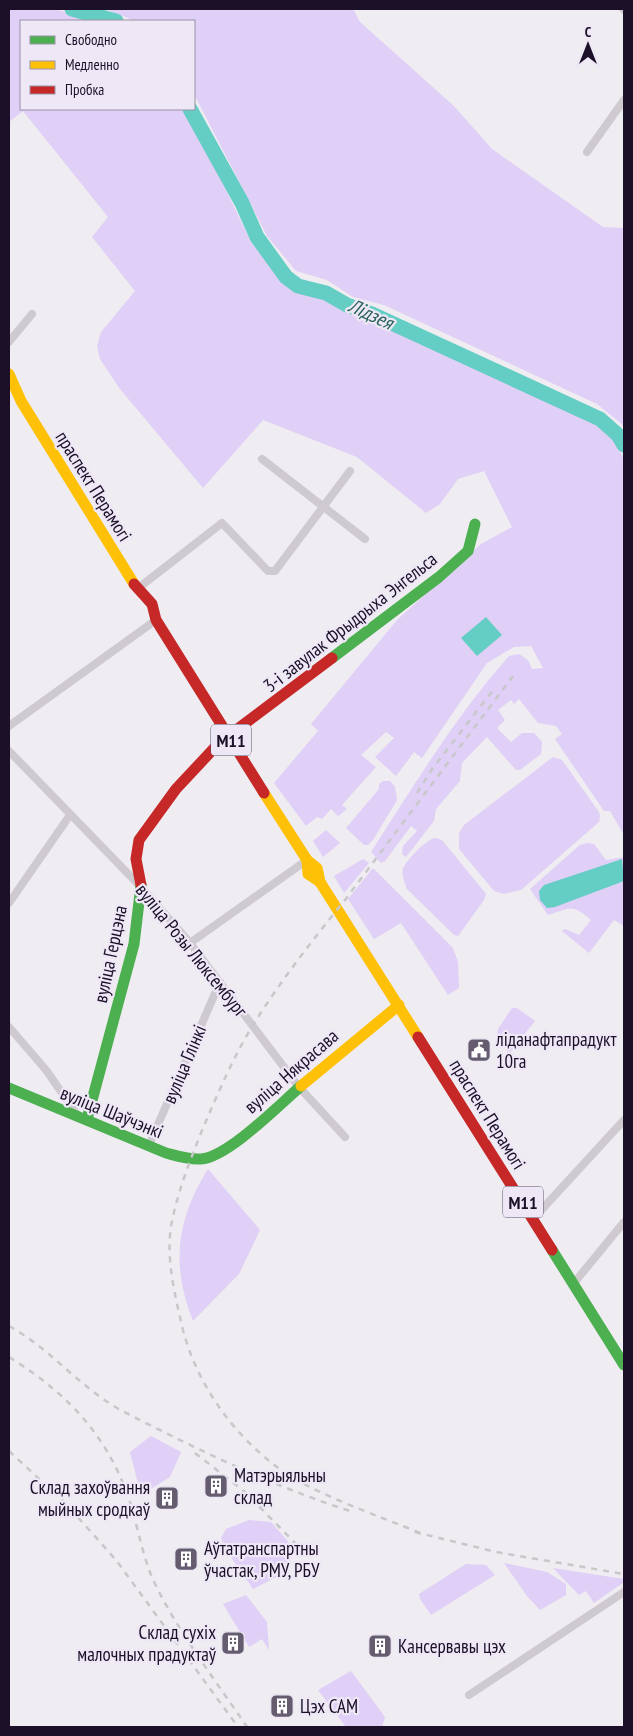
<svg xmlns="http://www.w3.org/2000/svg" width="633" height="1736" font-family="'PT Sans Narrow',sans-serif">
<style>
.green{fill:#e0cff6}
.water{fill:#64cec5}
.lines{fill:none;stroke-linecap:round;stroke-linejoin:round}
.river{stroke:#64cec5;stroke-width:15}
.street{stroke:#cecad0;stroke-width:8}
.fast{stroke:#4caf50;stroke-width:11}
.slow{stroke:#ffc107;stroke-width:11}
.jam{stroke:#c62828;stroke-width:11}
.rail{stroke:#c8c7c9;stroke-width:2.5;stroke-dasharray:6 6;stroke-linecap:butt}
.labels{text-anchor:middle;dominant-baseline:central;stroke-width:4.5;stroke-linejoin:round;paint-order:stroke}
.shield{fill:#eee8f6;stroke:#5a5166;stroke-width:1}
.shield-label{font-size:18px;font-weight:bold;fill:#1b1028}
.street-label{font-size:19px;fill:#1b1028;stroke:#eee8f6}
.poi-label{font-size:19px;fill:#1b1028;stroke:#eee8f6;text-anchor:start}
.water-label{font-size:20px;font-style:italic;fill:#28615a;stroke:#eee8f6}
</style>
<rect width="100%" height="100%" fill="#efecf2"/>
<g class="green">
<path d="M9,9H53L102,21H21V109H187L252,244L291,289L320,297L349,313L378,320L591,420C608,431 617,441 624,460V835L610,811H604L555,739L562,734L556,726L538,723L519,699L514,704L511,700L498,710L505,720L497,728L511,742L522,733H534L542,742L541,754L520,770H516L487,737L462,763L460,781L436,809L434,821L406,857L402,854L403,846L417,831L411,826L385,861L381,863L371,852C414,785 456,716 509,656L519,654L528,660L532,669L543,668L531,646L514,647L487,663L422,758L414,752L396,776L375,757L394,738L386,732L361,755L376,767L342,805L347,809L338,816L331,809L322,819L317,817L306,826L274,783L318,731L311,724L397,620L481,544L512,527L484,471L458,479L440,504L426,513L357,457L263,420L203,488L120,389L100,359L97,346L101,332L135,291L92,237L108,217L23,111L9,122Z"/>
<path d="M105,9H353L360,22L454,106L492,149L603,227L624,228V426L597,404L384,305L353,297L327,280L296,271L267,236L194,94V21H135Z"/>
<path d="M553,757L562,760L599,812L600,816L599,822L521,890L504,894L494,891L459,849V833L464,825Z"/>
<path d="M383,781H390L395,787L397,800L373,840L368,845H364L346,828L379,789V784Z"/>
<path d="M326,830L340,843L323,857L313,841Z"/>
<path d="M435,838L442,840L486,894L484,900L458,936L454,935L407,889C405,883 401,875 403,869C406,860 426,840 435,838Z"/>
<path d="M587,843L594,844L606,860L624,857V926L614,920L589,953L562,931L565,929L579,935L591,920C571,903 571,908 548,915L530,889L580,845Z"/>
<path d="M363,859L369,863L344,893L334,876Z"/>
<path d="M373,868L453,948L458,962L459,988L448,995L401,923L374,939L348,899Z"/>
<path d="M512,1008H517L535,1021L508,1055L505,1044L497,1035L498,1029Z"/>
<path d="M208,1169L260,1230L239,1274L193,1321C171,1265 176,1220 208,1169Z"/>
<path d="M151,1436L181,1452L170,1477L141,1495L130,1452Z"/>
<path d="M249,1520L271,1522L293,1547V1553L286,1572L253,1589L226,1550L221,1538L226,1529Z"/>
<path d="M504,1563L547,1572L566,1584V1595L540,1610L527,1596Z"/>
<path d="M466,1564L486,1565L495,1575L431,1615L420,1599L419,1594Z"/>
<path d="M553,1568L624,1579V1582L594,1603L586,1591L579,1595Z"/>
<path d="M246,1595L267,1622L269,1650L262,1639L249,1647L223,1604Z"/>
<path d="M351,1671L385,1717L382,1727H346L318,1690Z"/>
</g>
<g class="water">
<path d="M486,617L502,635L477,656L461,638Z"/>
<path d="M622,859L624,881L555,907L547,908L540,900L539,891L544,885Z"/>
</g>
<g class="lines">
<g class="river">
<path d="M72,9L116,21"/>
<path d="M190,109L242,203L257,237L286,277L298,286L326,293L347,305L372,314L600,419L618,435L624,445"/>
</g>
<g class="street">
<path d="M623,9L624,10"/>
<path d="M587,152L624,100"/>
<path d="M9,342L32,314"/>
<path d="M262,459L365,539"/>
<path d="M137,589L222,523L268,571H275L350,471"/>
<path d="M9,726L156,620"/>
<path d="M9,751L141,887L190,943L299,1087L345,1137"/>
<path d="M9,903L70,815"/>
<path d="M190,943L307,860"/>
<path d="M9,1027L46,1070L78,1116"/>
<path d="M149,1145L220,982"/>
<path d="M534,1218L624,1120"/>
<path d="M574,1283L624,1222"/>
<path d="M469,1695L624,1592"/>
</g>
<g class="fast">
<path d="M332,658L439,577L468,551L475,524"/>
<path d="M9,1088L166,1153C177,1156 189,1160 201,1159C228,1157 279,1105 301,1086"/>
<path d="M87,1119L134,944L141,885"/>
<path d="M552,1250L624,1365"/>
</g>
<g class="slow">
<path d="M9,374L21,401L134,584"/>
<path d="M264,793L307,860L317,868L320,882"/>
<path d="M307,860L308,874L320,882L418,1037"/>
<path d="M301,1086L399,1005"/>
</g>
<g class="jam">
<path d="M134,584L152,604L156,620L264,793"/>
<path d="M141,885L136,859L139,840L176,789L219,743L332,658"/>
<path d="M418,1037L552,1250"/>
</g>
<g class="rail">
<path d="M417,793L432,769L494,689"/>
<path d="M9,1326C49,1348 78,1385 117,1408C137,1419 158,1429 178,1439C235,1467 293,1493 353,1512"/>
<path d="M9,1357C65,1392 105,1432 128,1496C138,1525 142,1558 156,1586C181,1636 216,1681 247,1727"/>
<path d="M9,1451L66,1504L116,1560L238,1727"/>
<path d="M195,1453L245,1492L295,1543"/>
<path d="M415,1532L496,1552L624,1574"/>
<path d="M420,1533C377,1515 313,1494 277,1467C232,1433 197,1384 183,1330C175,1296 166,1260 171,1226C177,1194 189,1163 201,1133C218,1093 236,1050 260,1014C286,974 315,937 345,900L513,676"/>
</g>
</g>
<defs>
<g id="civic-square" transform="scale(1.25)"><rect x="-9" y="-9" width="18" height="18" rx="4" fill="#655d6f" stroke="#eee8f6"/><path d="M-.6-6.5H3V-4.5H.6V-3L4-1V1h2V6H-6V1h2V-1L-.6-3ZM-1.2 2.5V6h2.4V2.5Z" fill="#fff"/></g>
<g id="building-square" transform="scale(1.25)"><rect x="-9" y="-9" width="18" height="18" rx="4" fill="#655d6f" stroke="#eee8f6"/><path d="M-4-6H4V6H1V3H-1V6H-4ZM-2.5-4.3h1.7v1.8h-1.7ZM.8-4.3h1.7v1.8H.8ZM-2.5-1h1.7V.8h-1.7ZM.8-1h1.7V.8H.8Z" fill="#fff"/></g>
</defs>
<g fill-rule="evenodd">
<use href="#civic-square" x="479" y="1050"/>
<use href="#building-square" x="216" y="1486"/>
<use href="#building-square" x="167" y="1498"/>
<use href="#building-square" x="186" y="1559"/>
<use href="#building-square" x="233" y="1643"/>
<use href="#building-square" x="380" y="1646"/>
<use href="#building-square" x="282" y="1706"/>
</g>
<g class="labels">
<g class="shield">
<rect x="211" y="724.5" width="40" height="31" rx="4"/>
<rect x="503" y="1186.5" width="40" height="31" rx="4"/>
</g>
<g class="shield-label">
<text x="231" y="740">М11</text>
<text x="523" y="1202">М11</text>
</g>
<g class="street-label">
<text transform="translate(94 486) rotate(58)">праспект Перамогі</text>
<text transform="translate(350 622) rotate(-38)">3-і завулак Фрыдрыха Энгельса</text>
<text transform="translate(192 950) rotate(51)">вуліца Розы Люксембург</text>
<text transform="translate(110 954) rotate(-78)">вуліца Герцэна</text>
<text transform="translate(184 1064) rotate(-67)">вуліца Глінкі</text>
<text transform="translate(291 1071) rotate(-41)">вуліца Някрасава</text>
<text transform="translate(112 1112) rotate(22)">вуліца Шаўчэнкі</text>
<text transform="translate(488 1114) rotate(58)">праспект Перамогі</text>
</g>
<g class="poi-label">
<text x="496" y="1039">ліданафтапрадукт<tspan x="496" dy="22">10га</tspan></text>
<text x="234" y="1475">Матэрыяльны<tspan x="234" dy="22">склад</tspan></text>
<text x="150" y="1487" text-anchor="end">Склад захоўвання<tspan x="150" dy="22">мыйных сродкаў</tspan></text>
<text x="204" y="1548">Аўтатранспартны<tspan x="204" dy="22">ўчастак, РМУ, РБУ</tspan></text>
<text x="216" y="1632" text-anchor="end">Склад сухіх<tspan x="216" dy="22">малочных прадуктаў</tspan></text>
<text x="398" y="1646">Кансервавы цэх</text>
<text x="300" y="1706">Цэх САМ</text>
</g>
<g class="water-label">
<text transform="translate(371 314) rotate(25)">Лідзея</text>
</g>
</g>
<rect width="633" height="1736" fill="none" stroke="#1b1028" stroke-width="20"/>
<rect x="20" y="20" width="175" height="90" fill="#eee8f6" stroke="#9a92a4"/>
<rect x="30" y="36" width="25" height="8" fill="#4caf50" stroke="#9a92a4"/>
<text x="65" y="45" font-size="15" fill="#1b1028">Свободно</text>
<rect x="30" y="61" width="25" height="8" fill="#ffc107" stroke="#9a92a4"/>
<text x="65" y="70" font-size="15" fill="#1b1028">Медленно</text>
<rect x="30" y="86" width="25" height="8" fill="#c62828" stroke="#9a92a4"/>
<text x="65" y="95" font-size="15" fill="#1b1028">Пробка</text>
<g transform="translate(588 45)" stroke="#eee8f6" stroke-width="4" paint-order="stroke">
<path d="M0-4L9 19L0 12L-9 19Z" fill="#1b1028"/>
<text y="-8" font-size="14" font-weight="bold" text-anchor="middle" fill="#1b1028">С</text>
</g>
</svg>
